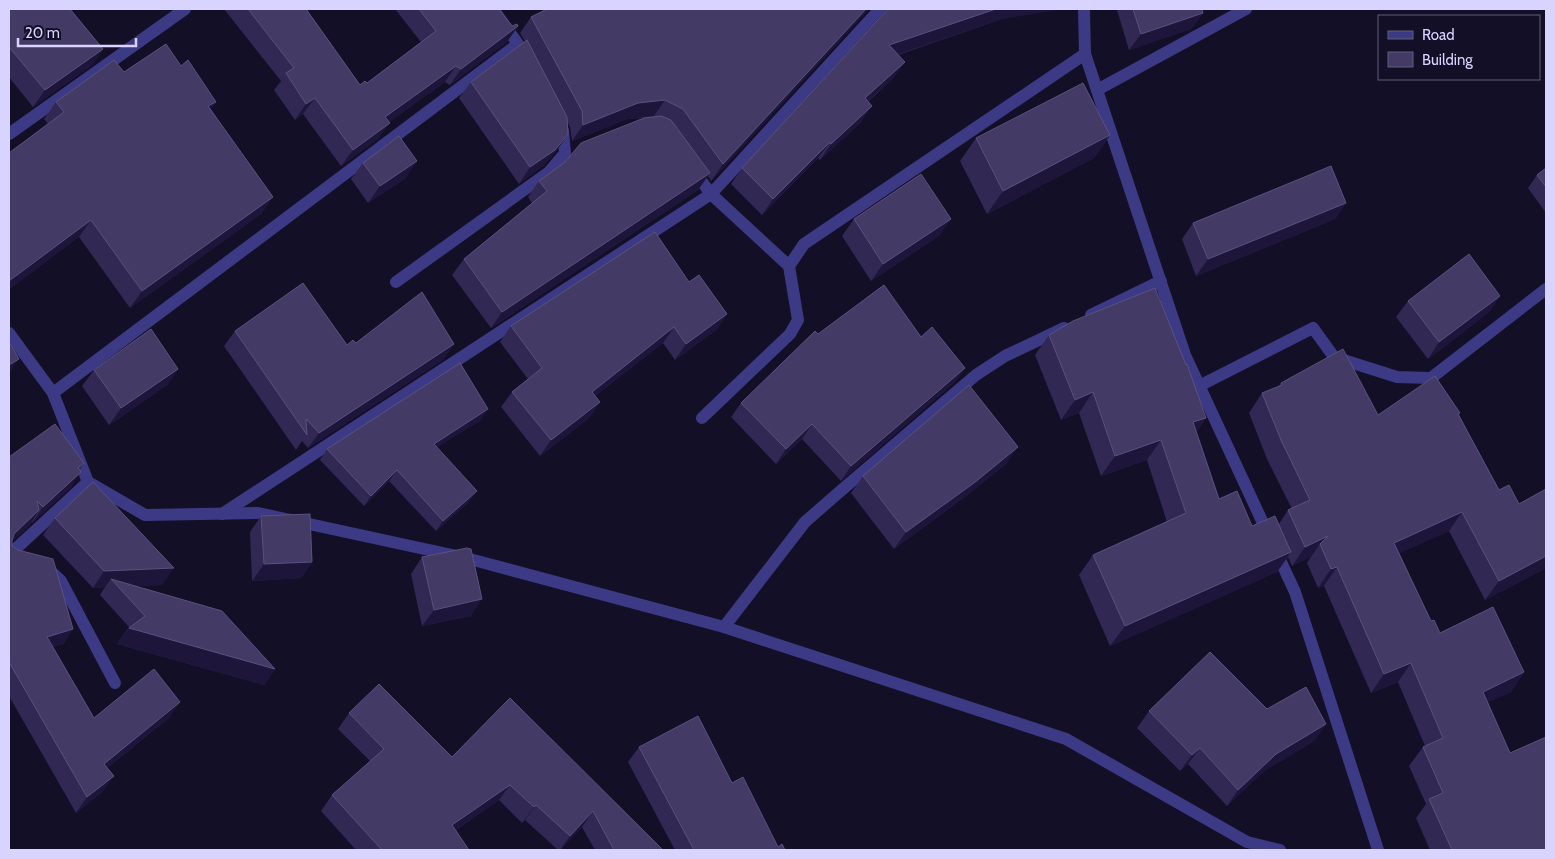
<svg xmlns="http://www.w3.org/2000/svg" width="1555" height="859" font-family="Cabin,sans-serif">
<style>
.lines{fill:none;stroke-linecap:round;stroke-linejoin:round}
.minor{stroke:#3d3a85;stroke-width:12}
.wall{fill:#312854}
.shaded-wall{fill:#1d163a}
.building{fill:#433a66;stroke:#5a527e}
</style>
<rect width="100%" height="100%" fill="#130f26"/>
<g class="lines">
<g class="minor">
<path d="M1084,9L1085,54L1185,355L1295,592L1378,850"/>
<path d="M1097,90L1246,9"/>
<path d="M9,134L185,9"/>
<path d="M694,171L711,194L789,266"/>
<path d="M396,282L549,172L565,153L563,131L559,124"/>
<path d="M1091,315L1161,281"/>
<path d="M9,333L53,393L88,482L145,515L258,513L466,558L724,627L1066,739L1247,842L1280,850"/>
<path d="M1199,386L1313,328L1334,357L1397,377L1431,378L1546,289"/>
<path d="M53,393L518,44L493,9"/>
<path d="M702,418L790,334L798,320L789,266L804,244L1085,54"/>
<path d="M222,514L711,194L880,9"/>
<path d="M9,555L88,482"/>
<path d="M47,568L61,581L115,683"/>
<path d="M724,627L805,522L837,494L976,375L1005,356L1064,328"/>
</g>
</g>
<g class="wall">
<path d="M9,9L103,49L92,65L33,107L9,77Z"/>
<path d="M224,9H306L360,85L367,83L421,42L395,9H499L512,26H518L507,42L450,85L445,82L389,122L378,139L341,166L303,114L295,120L274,90L281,81Z"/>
<path d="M547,9H869L711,181L708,176L698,190L491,328L452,275L464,259L532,203L528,197L539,181L655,117L627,119L572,141L570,127L567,121L568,134L557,150L543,166L519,184L459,98L471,82L525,41L520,33L531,17Z"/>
<path d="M887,9L1002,19L898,55L905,62L893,78L868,102L861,122L820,160L818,158L762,215L731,184L742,168Z"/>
<path d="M1118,9H1202L1203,13L1191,29L1129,50L1117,10Z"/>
<path d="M181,66L216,102L210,110L273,197L261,214L130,308L79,237L48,124L44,119L56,102L124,72Z"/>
<path d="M1110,135L1094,158L987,214L960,161L976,138Z"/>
<path d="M363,163L406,178L368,203L351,179Z"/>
<path d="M1546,168V213L1528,188L1537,175Z"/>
<path d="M1346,203L1335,219L1196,276L1182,239L1193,223Z"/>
<path d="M854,219L940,235L871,281L842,236Z"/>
<path d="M689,282L727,314L716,330L675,360L663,343L595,396L600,402L589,418L540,456L501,407L512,392L528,379L500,342L511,326Z"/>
<path d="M1500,296L1489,312L1428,359L1396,317L1408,301Z"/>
<path d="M235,331L347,345L356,343L444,359L308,448L302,441L296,450L224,346Z"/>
<path d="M818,334L921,337L965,368L955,382L841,481L802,439L776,464L731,417L741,403Z"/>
<path d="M1049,335L1206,418L1196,432L1219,499L1252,526L1279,524L1288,510L1292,509L1267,459L1249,413L1262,393L1278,387L1281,383L1378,415H1459L1499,490L1519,504L1546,489V568L1485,600L1449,531L1399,553L1431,621L1440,633L1524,672L1511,692L1488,702L1546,850H1430L1416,818L1426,804L1409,766L1423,747L1425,746L1398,682L1371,693L1324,586L1318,588L1307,563L1311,557L1292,566L1288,557L1277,572L1110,646L1079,575L1093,555L1167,522L1147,460L1101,476L1079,413L1061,420L1035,355Z"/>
<path d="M178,369L167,385L109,425L82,386L94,370Z"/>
<path d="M481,420L437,447L470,501L436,531L389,481L364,506L320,460L327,449Z"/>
<path d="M9,457L84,463L80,470L71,487L32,523L31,522L29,526L12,541V546L73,629L63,644L53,647L94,718L170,717L107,768L103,791L76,813L9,696Z"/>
<path d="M1007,463L962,499L894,549L851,493L863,476Z"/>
<path d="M261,516L312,562L301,578L252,581L250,532Z"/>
<path d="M55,518L162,585L136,586L275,669L264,685L117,644L129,627L100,595L105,587L93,588L43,535Z"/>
<path d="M422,557L471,616L422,626L411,574Z"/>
<path d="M510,698L663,850H595L582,827L560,850H558L525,820L522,823L499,800L456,830L469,850H356L321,811L332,795L370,761L338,729L349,713L452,757Z"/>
<path d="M1267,709L1326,724L1314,741L1264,771L1227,806L1188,764L1180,771L1137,728L1149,711Z"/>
<path d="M639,747L732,783L778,847L785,850H675L628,762Z"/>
</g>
<g class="shaded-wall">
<path d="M866,9H869L711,181L723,164Z"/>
<path d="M996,9H1063L1002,19L878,61L889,45Z"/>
<path d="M1203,13L1191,29L1129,50L1141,34Z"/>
<path d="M518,26L507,42L450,85L461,69Z"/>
<path d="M103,49L92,65L33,107L45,90Z"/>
<path d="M905,62L893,78L853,115L865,98Z"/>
<path d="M456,66L445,82L374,133L385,117Z"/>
<path d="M315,98L303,114L295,120L306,104Z"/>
<path d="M665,100L654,116L627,119L572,141L583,125L638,103Z"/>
<path d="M216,102L203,119L208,106Z"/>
<path d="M872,106L861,122L820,160L831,144Z"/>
<path d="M390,123L378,139L341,166L353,150Z"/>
<path d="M568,134L557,150L543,166L519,184L530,167Z"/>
<path d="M1110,135L1094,158L987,214L1003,191Z"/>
<path d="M830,142L818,158L762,215L773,199Z"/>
<path d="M417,161L406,178L368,203L380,186Z"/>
<path d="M710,173L698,190L491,328L502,312Z"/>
<path d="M273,197L261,214L130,308L142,291Z"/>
<path d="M1346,203L1335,219L1196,276L1208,259Z"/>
<path d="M951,219L940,235L871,281L883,264Z"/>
<path d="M91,220L79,237L9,290V281Z"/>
<path d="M1500,296L1489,312L1428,359L1439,342Z"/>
<path d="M727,314L716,330L675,360L686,344Z"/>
<path d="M674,327L663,343L581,407L592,392Z"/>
<path d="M454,344L444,359L308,448L319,433Z"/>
<path d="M19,359L9,374V365Z"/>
<path d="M965,368L955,382L841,481L851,466Z"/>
<path d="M178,369L167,385L109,425L121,408Z"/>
<path d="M1093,392L1079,413L1061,420L1075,400Z"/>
<path d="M600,402L589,418L540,456L551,440Z"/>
<path d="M488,409L481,420L427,454L434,444Z"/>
<path d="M1206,418L1191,438L1193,422Z"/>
<path d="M812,424L802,439L776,464L786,449Z"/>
<path d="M1161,440L1147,460L1101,476L1115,456Z"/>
<path d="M1018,447L1007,463L962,499L894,549L906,532Z"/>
<path d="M397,470L389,481L364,506L371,496Z"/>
<path d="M81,472L71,487L32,523L43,507Z"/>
<path d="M477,491L470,501L436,531L443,521Z"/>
<path d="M39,510L29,526L9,544L14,534Z"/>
<path d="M1462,512L1449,531L1380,562L1394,543Z"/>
<path d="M1328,536L1320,544L1311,557L1292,566L1305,547Z"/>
<path d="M1291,552L1277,572L1110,646L1125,626Z"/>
<path d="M1546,556V568L1485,600L1499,581Z"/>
<path d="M312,562L301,578L252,581L264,564Z"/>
<path d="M1337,567L1324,586L1318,588L1331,569Z"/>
<path d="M174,568L162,585L118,587L111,579L105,587L93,588L104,571Z"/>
<path d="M482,599L471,616L422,626L434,610Z"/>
<path d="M129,628L275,669L264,685L117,644Z"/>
<path d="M73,629L63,644L37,652L47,637Z"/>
<path d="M1411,663L1398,682L1371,693L1384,674Z"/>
<path d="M1524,672L1511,692L1470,711L1483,692Z"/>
<path d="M180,702L170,717L93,779L104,764Z"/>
<path d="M1326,724L1314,741L1264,771L1227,806L1238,790L1276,754Z"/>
<path d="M1200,748L1188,764L1180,771L1192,755Z"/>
<path d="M114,776L103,791L76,813L87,797Z"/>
<path d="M510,785L499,800L441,840L452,825Z"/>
<path d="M536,805L525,820L522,823L534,807Z"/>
<path d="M593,811L582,827L560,850L570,836Z"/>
</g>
<g class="building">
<path d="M9,9H70L103,49L45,90L9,47Z"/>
<path d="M248,9H306L360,85L365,81L367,83L436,31L419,9H499L512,26L517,24L518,26L461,69L456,66L385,117L390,123L353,150L315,98L306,104L286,73L294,68Z"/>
<path d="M547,9H866L723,164L683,109L665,100L638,103L583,125L582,111L531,17Z"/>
<path d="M888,9H996L889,45L905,62L865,98L872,106L831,144L830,142L773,199L742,168Z"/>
<path d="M1133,9H1202L1203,13L1141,34Z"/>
<path d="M527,40L567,117L568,134L555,150L530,167L471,82Z"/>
<path d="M166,44L181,66L188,60L216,102L208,106L273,197L142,291L91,220L9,281V153L64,112L56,102L114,60L124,72Z"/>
<path d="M1083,83L1110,135L1003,191L976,138Z"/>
<path d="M661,116L671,120L710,173L502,312L464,259L547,191L539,181L565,162L581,143L644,118Z"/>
<path d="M399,136L417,161L380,186L363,163Z"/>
<path d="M1331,166L1346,203L1208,259L1193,223Z"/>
<path d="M1546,168V187L1537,175Z"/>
<path d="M921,174L951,219L883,264L854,219Z"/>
<path d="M655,232L689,282L699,275L727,314L686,344L674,327L592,392L600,402L551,440L512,392L542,368L511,326Z"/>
<path d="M1469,254L1500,296L1439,342L1408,301Z"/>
<path d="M303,283L347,345L353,340L356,343L422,292L454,344L319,433L306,419L307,435L235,331Z"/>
<path d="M884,285L921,337L932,327L965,368L851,466L812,424L786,449L741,403L815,331L818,334Z"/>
<path d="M1155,288L1186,365L1187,364L1206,418L1193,422L1219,499L1237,491L1252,526L1275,516L1291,552L1125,626L1093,555L1186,513L1161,440L1115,456L1093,392L1075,400L1049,335L1073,321Z"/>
<path d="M151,329L178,369L121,408L94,370Z"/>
<path d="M9,342L19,359L9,365Z"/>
<path d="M1343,349L1378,415L1435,376L1460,413L1458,414L1499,490L1509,485L1519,504L1546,489V556L1499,581L1462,512L1394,543L1431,621L1434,620L1440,633L1493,607L1524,672L1483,692L1510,753L1546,737V850H1452L1429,799L1443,793L1423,747L1443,738L1411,663L1384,674L1337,567L1331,569L1320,544L1328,536L1305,547L1288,510L1310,500L1281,440L1262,393L1282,385L1281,383Z"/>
<path d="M460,363L488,409L434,444L477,491L443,521L397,470L371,496L327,449Z"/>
<path d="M969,385L1018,447L974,483L906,532L863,476Z"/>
<path d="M55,424L84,463L78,468L81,472L43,507L37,501L39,510L14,534L12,541V546L18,550L53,559L73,629L47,637L94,718L154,669L180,702L104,764L114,776L87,797L9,662V457Z"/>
<path d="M93,482L174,568L104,571L55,518Z"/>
<path d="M310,514L312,562L264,564L261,516Z"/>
<path d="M467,548L471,549L482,599L434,610L422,557Z"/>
<path d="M111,579L222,611L275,669L129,628L145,616Z"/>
<path d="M1210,652L1267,709L1306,687L1326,724L1276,754L1238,790L1200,748L1192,755L1149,711Z"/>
<path d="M379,684L452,757L510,698L663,850H614L593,811L570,836L536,805L534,807L510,785L452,825L469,850H382L332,795L384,749L349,713Z"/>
<path d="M698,716L732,783L743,777L778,847L782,844L785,850H694L639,747Z"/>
</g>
<rect width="1555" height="859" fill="none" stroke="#d9d4ff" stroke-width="20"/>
<rect x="1378" y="15" width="162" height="65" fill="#130f26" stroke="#625e7d"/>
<rect x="1388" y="31" width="25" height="8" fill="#3d3a85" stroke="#625e7d"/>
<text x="1422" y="40" font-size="15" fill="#d9d4ff">Road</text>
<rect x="1388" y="52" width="25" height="15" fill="#433a66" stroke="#625e7d"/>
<text x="1422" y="65" font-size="15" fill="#d9d4ff">Building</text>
<path d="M18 38v8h118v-8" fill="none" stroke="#d9d4ff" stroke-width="2.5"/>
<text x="25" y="38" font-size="15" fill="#d9d4ff" stroke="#130f26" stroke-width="4" paint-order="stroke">20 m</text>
</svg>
